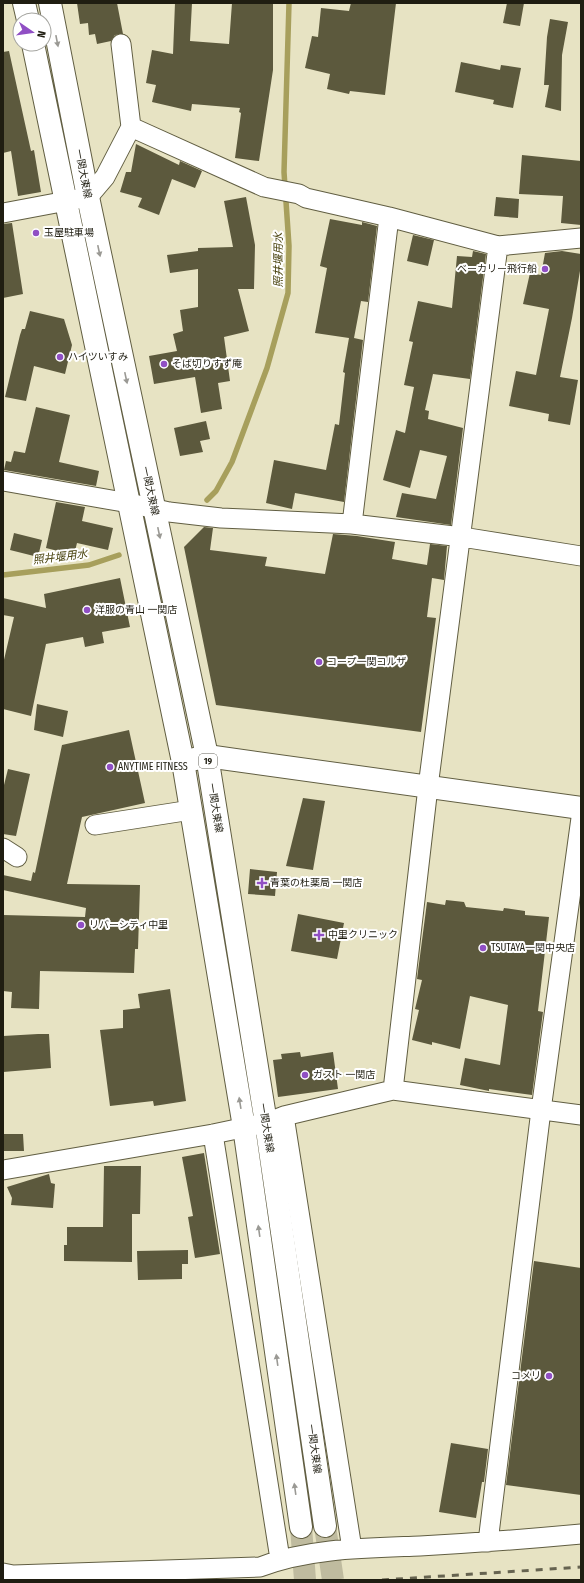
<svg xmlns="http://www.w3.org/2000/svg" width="584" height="1583" viewBox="0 0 584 1583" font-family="'Fira Sans Condensed','Noto Sans JP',sans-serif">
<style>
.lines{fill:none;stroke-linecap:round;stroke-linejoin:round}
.stream{stroke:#a79f5c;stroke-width:5.5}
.building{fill:#5c593d}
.primary-tunnel{stroke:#bfbb9f;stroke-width:22;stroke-dasharray:22 11;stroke-linecap:butt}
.minor-casing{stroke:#615e42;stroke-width:21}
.tertiary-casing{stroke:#615e42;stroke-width:24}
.primary-casing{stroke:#615e42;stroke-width:24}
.minor{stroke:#fff;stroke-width:19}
.tertiary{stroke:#fff;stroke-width:22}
.primary{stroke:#fff;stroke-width:22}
.rail{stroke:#666350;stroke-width:3;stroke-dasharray:7 7;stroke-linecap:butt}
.oneway{fill:#9a9994}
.poi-dot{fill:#904fc4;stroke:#fff;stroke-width:1.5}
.labels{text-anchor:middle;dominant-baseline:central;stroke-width:4;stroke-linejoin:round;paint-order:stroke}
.shield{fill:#fff;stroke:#626158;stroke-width:1}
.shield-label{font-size:9px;font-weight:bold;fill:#1f1d11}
.street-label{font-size:10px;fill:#1f1d11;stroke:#fff}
.poi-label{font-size:10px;fill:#1f1d11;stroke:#fff;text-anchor:start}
.water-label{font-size:11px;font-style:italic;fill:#49430e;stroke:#fff}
</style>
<rect width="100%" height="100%" fill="#e7e3c3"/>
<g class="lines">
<path class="stream" d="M207 500 216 491 232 462 267 368 288 293 289 246 284 172 289 3
M3 575 89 565 119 555"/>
</g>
<path class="building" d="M77 3H117L123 34 115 35 111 41 97 44 95 34 89 35 88 23 80 24Z
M175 3H192L190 41 229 44 232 3H273V70L259 161 235 158 241 113 239 112 240 108 192 104 191 111 152 102 156 85 146 83 152 50 173 54Z
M351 3H396L385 95 350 91 349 94 327 89 330 74 305 68 312 36 318 37 321 8 349 11Z
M507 3H524L520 26 503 23Z
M550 19 568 22 562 55 561 111 545 107 549 85H544L547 37Z
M9 51 31 151 34 150 41 192 18 196 11 151 3 153V52Z
M461 62 500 70 501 65 521 68 513 108 493 104 494 100 455 92Z
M136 144 179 165 180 161 202 171 195 188 172 179 159 215 138 207 142 198 120 192 126 172H131Z
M522 155 581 161V225L561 223 563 196 519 194Z
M246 197 255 245 254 289H238L249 331 224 337 230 381 218 383 222 409 201 413 195 377 154 384 149 356 177 351 173 334 183 331 180 310 198 307V269L170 273 167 255 198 251V248L233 247 224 201Z
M496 197 519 199 518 218 494 216Z
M330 219 362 225V222L377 226 368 302 361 301 354 338 363 340 344 502 295 493 292 509 266 503 274 460 326 470 335 424 339 425 345 373 343 372 349 338 315 333 327 268 320 266Z
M12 223 23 294 3 298V224Z
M413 235 434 240 428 266 407 261Z
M473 251 486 254 470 379 433 374 425 410 429 411 428 419 463 428 451 525 396 517 402 493 436 499 447 456 420 450 410 488 383 480 396 430 405 433 414 387 404 385 413 342 409 341 418 301 452 308 457 256 472 257Z
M562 251 581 254V265L572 318 560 377 578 380 570 425 548 421 549 414 509 406 516 371 536 375 549 309 523 304 530 273 541 275 545 253Z
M30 311 64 319 72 345 65 374 34 366 26 401 5 397 20 335 22 329H25Z
M36 407 70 415 59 462 99 471 96 486 4 470 6 461 11 462 14 451 25 453Z
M206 421 210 439 200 441 203 452 180 456 174 428Z
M56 502 85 507 82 521 113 528 108 550 77 543 74 555 46 548Z
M204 527 213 528 210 550 267 557 265 566 325 574 333 534 357 536 395 542 392 559 427 565 430 544 447 546 444 580 432 578 427 617 436 618 421 732 216 705 184 547Z
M14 533 42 540 38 557 10 550Z
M120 578 130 627 102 632 104 643 85 647 83 637 46 644 31 716 3 709V664L14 617 3 615V598L46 608 44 594Z
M37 704 68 711 63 737 34 730Z
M129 730 145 803 82 817 67 884 140 885 138 949H135L134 973 40 971 39 1009 11 1008 12 992 3 991V915L85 917 86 908 3 890V875L31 881 33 872 35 873 62 745Z
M8 769 30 774 16 836 3 834V789Z
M303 798 325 801 313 870 286 866Z
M250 869 277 872 275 896 248 894Z
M446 900 464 902 466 907 503 911 504 908 525 911V915L549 917 538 1011 543 1012 532 1095 489 1089V1091L460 1085 465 1058 500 1065 508 1005 470 996 460 1049 432 1042V1045L412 1040 419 1010 415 1009 422 980 417 979 427 902 445 905Z
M298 914 344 923 337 959 291 951Z
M170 989 186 1101 154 1106 153 1101 110 1106 100 1030 123 1028V1010L140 1008 138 994Z
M38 1034H49L51 1068 3 1072V1036Z
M300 1052 301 1057 333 1052 338 1089 278 1097 273 1060 282 1059 281 1054Z
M3 1134H23L24 1151H3Z
M204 1153 220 1254 195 1258 188 1217 193 1216 182 1157Z
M104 1166H141L140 1214H132V1262L64 1261V1245H67V1227H103Z
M49 1174 51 1183 55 1184 53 1208 11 1205 12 1198 7 1187Z
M188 1250V1264H182V1279L138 1280 137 1251Z
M534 1261 581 1268V1495L506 1485Z
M451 1443 488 1449 484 1482H482L476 1518 439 1512Z"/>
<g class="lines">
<path class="primary-tunnel" d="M325 1526 333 1580
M301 1527 305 1580"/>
<g class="minor-casing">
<path id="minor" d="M121 44 131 127
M3 213 88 197 105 177 131 127 264 187 299 194 306 198 389 217 498 246 581 238
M3 481 129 503 169 512 221 518 352 524 462 537 581 556
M352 524 389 217
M95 825 191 810
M3 848 17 857
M393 1090 428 787 498 246
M284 1116 352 1549
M213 1134 280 1559
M3 1170 213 1134 266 1123 284 1116 393 1090 581 1115
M488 1542 541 1110 581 818
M3 1573 13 1575 260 1567C309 1548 367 1548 420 1546 473 1543 527 1539 581 1534"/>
</g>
<g class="tertiary-casing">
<path id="tertiary" d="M183 762 207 756 581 808"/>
</g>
<g class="primary-casing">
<path id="primary" d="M24 3 28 20
M50 3 88 197 207 756 266 1123 325 1526
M33 44 183 762 244 1127 301 1527"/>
</g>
<use href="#minor" class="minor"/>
<use href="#tertiary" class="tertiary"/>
<use href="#primary" class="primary"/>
<path class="rail" d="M382 1580 581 1567"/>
</g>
<defs><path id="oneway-solid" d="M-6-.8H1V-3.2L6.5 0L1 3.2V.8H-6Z"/></defs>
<g class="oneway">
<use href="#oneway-solid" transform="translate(57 41) rotate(79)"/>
<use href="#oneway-solid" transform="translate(99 251) rotate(78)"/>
<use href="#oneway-solid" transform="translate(126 378) rotate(78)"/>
<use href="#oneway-solid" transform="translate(159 533) rotate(78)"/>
<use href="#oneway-solid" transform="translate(240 1103) rotate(-99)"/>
<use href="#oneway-solid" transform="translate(259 1231) rotate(-98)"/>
<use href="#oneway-solid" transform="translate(277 1360) rotate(-98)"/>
<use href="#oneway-solid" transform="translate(295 1489) rotate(-98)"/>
</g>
<g class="poi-dot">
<circle cx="36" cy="233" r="4"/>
<circle cx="545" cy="269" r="4"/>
<circle cx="60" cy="357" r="4"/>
<circle cx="164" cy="364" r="4"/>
<circle cx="87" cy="610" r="4"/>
<circle cx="319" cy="662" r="4"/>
<circle cx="110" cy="767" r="4"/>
<path d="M260 877h4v4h4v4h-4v4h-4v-4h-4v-4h4z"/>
<circle cx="81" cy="925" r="4"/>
<path d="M317 929h4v4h4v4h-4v4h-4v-4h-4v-4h4z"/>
<circle cx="483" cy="948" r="4"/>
<circle cx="305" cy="1075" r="4"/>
<circle cx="549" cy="1376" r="4"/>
</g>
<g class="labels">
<rect class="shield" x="199" y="754" width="18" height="14" rx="3"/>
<g class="shield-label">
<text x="208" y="761">19</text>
</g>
<g class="street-label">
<text transform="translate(83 174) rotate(79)">一関大東線</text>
<text transform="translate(150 491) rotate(78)">一関大東線</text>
<text transform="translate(215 808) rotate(81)">一関大東線</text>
<text transform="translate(266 1128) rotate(81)">一関大東線</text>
<text transform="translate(314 1449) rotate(82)">一関大東線</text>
</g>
<g class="poi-label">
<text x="44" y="233">玉屋駐車場</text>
<text x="537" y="269" text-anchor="end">ベーカリー飛行船</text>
<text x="68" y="357">ハイツいすみ</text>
<text x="172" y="364">そば切りすず庵</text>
<text x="95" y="610">洋服の青山 一関店</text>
<text x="327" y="662">コープ一関コルザ</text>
<text x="118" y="767">ANYTIME FITNESS</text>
<text x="270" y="883">青葉の杜薬局 一関店</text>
<text x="89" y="925">リバーシティ中里</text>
<text x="328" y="935">中里クリニック</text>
<text x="491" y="948">TSUTAYA一関中央店</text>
<text x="313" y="1075">ガスト 一関店</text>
<text x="541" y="1376" text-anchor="end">コメリ</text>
</g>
<g class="water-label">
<text transform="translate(278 260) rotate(-90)">照井堰用水</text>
<text transform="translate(60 557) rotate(-7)">照井堰用水</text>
</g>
</g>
<rect width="584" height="1583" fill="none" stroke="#1f1d11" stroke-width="8"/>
<g transform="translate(32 32) rotate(103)"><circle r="19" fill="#ffffff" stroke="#a5a5a0"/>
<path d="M0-3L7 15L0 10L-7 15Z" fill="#904fc4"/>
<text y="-6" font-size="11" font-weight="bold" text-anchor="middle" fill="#1f1d11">N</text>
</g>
</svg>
